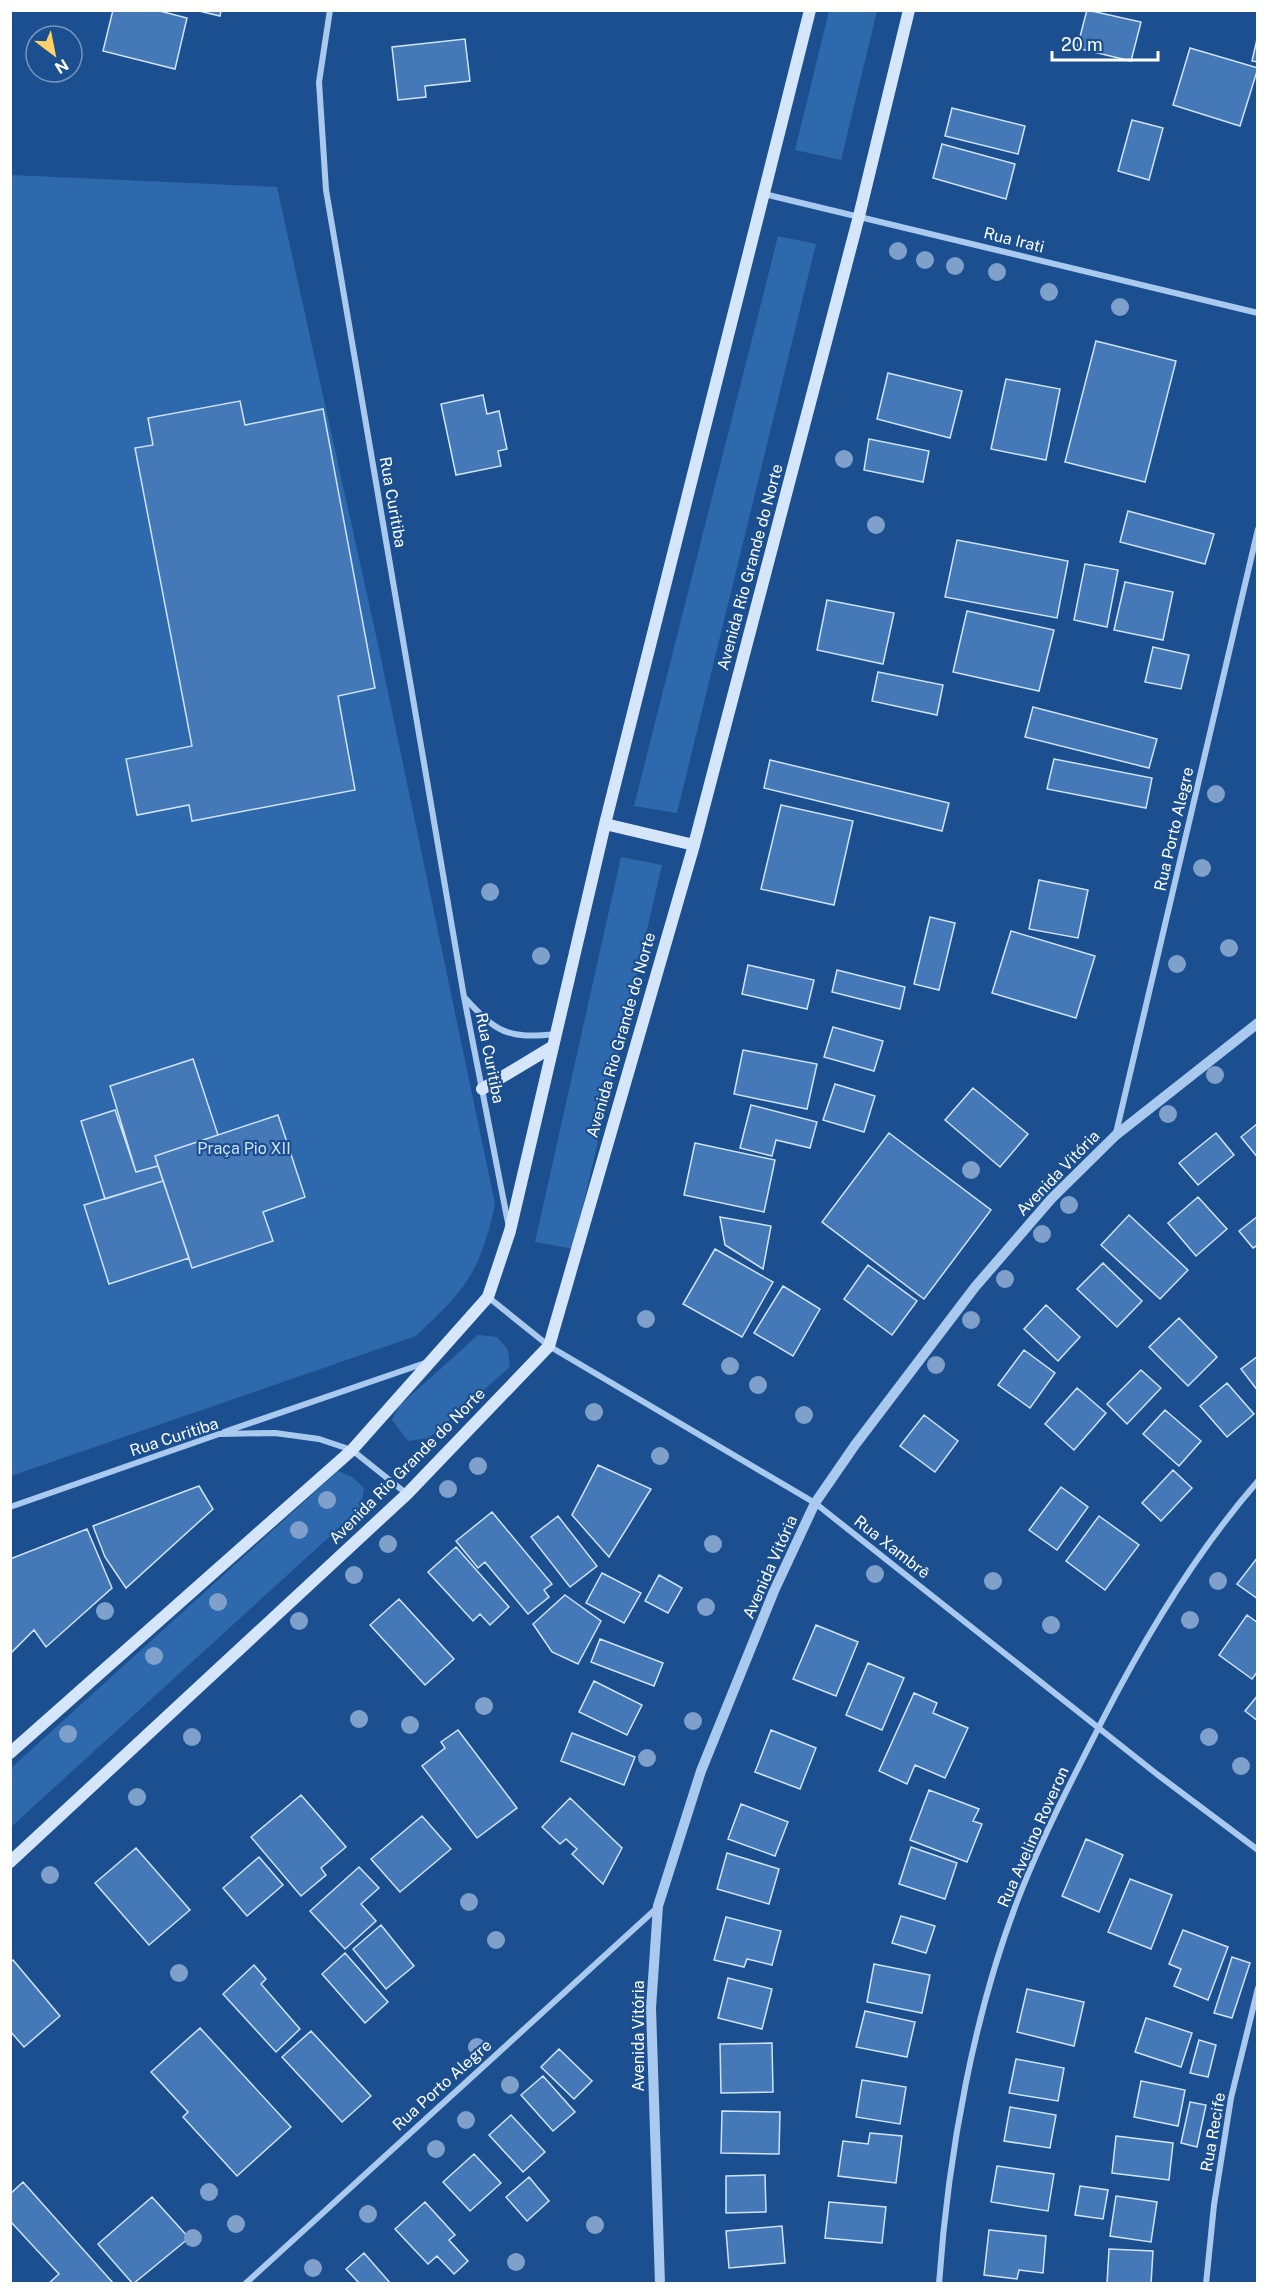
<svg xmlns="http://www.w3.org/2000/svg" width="1268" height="2294" viewBox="0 0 1268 2294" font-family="'Public Sans',sans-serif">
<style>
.green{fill:#2e69ad}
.building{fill:#4478b7;stroke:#cfe3fa;stroke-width:1.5}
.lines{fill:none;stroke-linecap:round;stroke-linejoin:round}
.minor{stroke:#a9c9ee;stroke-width:6}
.tertiary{stroke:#a9c9ee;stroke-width:10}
.secondary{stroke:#d6e6fa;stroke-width:12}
.tree{fill:#7ea0ca}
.labels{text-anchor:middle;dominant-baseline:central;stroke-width:4.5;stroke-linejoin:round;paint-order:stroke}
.street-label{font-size:16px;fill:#fff;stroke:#1b4f8f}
.park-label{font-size:16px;fill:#cfe3fa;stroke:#1b4f8f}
</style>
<rect width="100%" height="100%" fill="#1b4f8f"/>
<path class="green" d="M829 11H877L841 160 795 150Z
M11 175 277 187 379 649 495 1204C480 1273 466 1289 416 1336L11 1476Z
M778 236 816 244 677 813 634 806Z
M621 857 662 865 573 1249 535 1242Z
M478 1335 497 1337 508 1350 510 1367 429 1438 408 1441 392 1420 399 1406Z
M338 1471 352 1477 364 1488 361 1508 11 1827V1768Z"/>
<path class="building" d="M113 10H156L187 18 175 69 103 51Z
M195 10H221L220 16Z
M1087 10 1141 22 1131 61 1077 48Z
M1258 35V62L1252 61Z
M465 39 470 81 425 86 426 97 398 100 392 47Z
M1190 48 1258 68 1240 126 1173 105Z
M952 108 1025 126 1018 154 945 136Z
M1132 120 1163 128 1149 180 1118 171Z
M942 144 1015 164 1006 199 933 178Z
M1096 341 1176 361 1145 482 1065 462Z
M888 373 962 391 950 438 877 419Z
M1006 379 1060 389 1046 460 991 449Z
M483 395 487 414 499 411 507 449 498 451 501 466 456 475 441 404Z
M240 401 245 425 323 409 375 688 338 696 355 790 192 821 189 805 137 815 126 759 192 746 135 448 153 445 148 418Z
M869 439 929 451 923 482 864 470Z
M1128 511 1214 534 1205 564 1120 542Z
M957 540 1068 561 1057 618 945 597Z
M1085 564 1118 570 1107 627 1074 620Z
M1125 582 1173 592 1163 640 1114 630Z
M827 600 894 613 883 664 817 650Z
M967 611 1054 630 1039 691 953 672Z
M1153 647 1189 655 1181 689 1145 682Z
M878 672 943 685 937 715 872 701Z
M1033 707 1157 739 1149 768 1025 737Z
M1054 759 1152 778 1146 808 1047 789Z
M770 760 949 803 942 831 764 788Z
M781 805 853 821 834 905 761 889Z
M1039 880 1088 890 1078 938 1029 929Z
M930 917 955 923 939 990 914 984Z
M1011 931 1095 956 1076 1018 992 993Z
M748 965 814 980 807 1009 742 994Z
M837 970 905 987 900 1009 832 992Z
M833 1027 883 1041 874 1071 824 1057Z
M743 1050 817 1064 807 1109 734 1094Z
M193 1059 218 1135 155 1156 158 1166 136 1172 110 1086Z
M835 1084 875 1096 864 1132 823 1120Z
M973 1088 1028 1134 1000 1167 945 1120Z
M751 1105 817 1122 810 1148 776 1140 772 1156 740 1148Z
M115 1110 136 1172 158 1166 163 1181 105 1199 81 1121Z
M278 1115 305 1197 263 1212 273 1241 192 1268 155 1156Z
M1258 1123V1158L1241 1137Z
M889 1133 991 1210 924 1299 822 1222Z
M1216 1133 1234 1155 1198 1185 1179 1163Z
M695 1143 775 1160 764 1212 684 1195Z
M163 1181 189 1258 109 1284 84 1205Z
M1198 1197 1227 1229 1196 1256 1168 1223Z
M1129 1215 1188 1270 1160 1299 1101 1245Z
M1258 1216V1245L1253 1248 1239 1231Z
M720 1217 771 1226 763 1269 725 1245Z
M715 1249 773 1282 742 1337 683 1304Z
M1103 1263 1142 1301 1117 1327 1077 1289Z
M868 1265 917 1301 892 1335 844 1299Z
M783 1286 820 1309 793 1356 754 1333Z
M1046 1305 1080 1337 1058 1361 1024 1329Z
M1179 1318 1217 1357 1188 1386 1149 1347Z
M1024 1350 1055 1373 1030 1408 998 1385Z
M1258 1356V1391L1241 1369Z
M1141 1370 1161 1388 1127 1424 1107 1404Z
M1227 1383 1254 1414 1227 1437 1200 1406Z
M1077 1388 1106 1413 1074 1450 1045 1424Z
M1165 1410 1201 1441 1179 1466 1143 1434Z
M924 1415 958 1441 935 1472 900 1446Z
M598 1465 651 1489 609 1557 572 1515Z
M1173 1470 1192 1488 1161 1521 1142 1503Z
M199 1486 213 1509 126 1588 105 1557 93 1526Z
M1061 1487 1088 1507 1057 1550 1029 1530Z
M492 1512 552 1584 544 1590 549 1597 528 1614 485 1562 478 1568 456 1541Z
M558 1516 597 1566 570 1587 531 1537Z
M1099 1516 1139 1545 1105 1590 1066 1561Z
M87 1529 112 1588 46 1647 34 1630 10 1654V1559Z
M456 1547 509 1607 490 1625 480 1614 473 1621 428 1572Z
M1258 1557V1599L1237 1584Z
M602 1573 641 1593 624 1623 586 1603Z
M659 1575 682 1588 668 1613 645 1601Z
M565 1595 601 1621 578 1664 552 1652 533 1624Z
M399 1599 454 1659 425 1685 370 1625Z
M1247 1615 1258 1623V1671L1252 1679 1219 1655Z
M816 1625 858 1642 836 1696 793 1679Z
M600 1639 663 1663 654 1686 591 1662Z
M868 1663 904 1678 882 1730 846 1715Z
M594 1681 642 1705 627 1735 579 1712Z
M914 1693 937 1703 933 1713 968 1728 945 1778 915 1765 907 1784 879 1771Z
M1258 1695V1721L1245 1711Z
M458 1730 517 1808 477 1838 422 1766 445 1748 441 1742Z
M771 1730 816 1748 800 1789 755 1772Z
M572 1733 635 1757 624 1785 561 1761Z
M929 1790 979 1809 973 1821 982 1824 967 1862 910 1840Z
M301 1795 346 1847 321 1868 326 1875 301 1896 251 1837Z
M570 1798 622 1848 603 1884 572 1854 577 1849 566 1839 560 1844 542 1827Z
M741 1804 788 1822 775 1856 728 1839Z
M422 1816 451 1849 400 1892 371 1859Z
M1086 1839 1123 1855 1099 1912 1062 1896Z
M911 1847 957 1863 945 1899 899 1884Z
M136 1848 190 1910 149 1945 95 1883Z
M727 1853 779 1869 769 1904 717 1889Z
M259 1857 283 1885 247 1916 223 1888Z
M359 1867 379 1888 361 1904 376 1921 345 1949 310 1911Z
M1130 1879 1172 1895 1151 1949 1108 1932Z
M901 1916 935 1926 926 1953 892 1943Z
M726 1917 781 1931 772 1965 747 1959 744 1967 714 1960Z
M381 1925 414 1966 386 1989 353 1949Z
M1183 1930 1228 1947 1208 2000 1174 1986 1181 1969 1169 1964Z
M345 1953 388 2002 365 2023 322 1974Z
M1232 1957 1250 1963 1232 2018 1214 2013Z
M13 1960 60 2016 24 2047 10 2031V1962Z
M874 1964 930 1975 922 2013 867 2002Z
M254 1965 266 1979 261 1984 300 2029 276 2052 223 1994Z
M728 1978 772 1989 762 2029 718 2018Z
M1027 1989 1084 2002 1074 2046 1017 2032Z
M865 2011 915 2022 907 2057 856 2047Z
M1146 2018 1192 2033 1181 2067 1135 2052Z
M200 2028 291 2127 237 2176 183 2117 188 2112 151 2072Z
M311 2031 371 2096 342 2122 282 2057Z
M1199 2040 1216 2045 1208 2077 1190 2073Z
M772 2043 773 2092 721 2093 720 2044Z
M559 2049 592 2081 574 2099 541 2067Z
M1016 2059 1064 2068 1058 2101 1009 2093Z
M543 2076 575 2112 553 2131 521 2095Z
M862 2080 906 2087 900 2124 856 2117Z
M1141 2081 1185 2090 1178 2126 1134 2117Z
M1190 2102 1206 2105 1197 2147 1181 2143Z
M1010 2107 1056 2115 1050 2148 1004 2141Z
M722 2111 780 2112 779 2154 721 2153Z
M511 2115 545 2152 523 2172 489 2135Z
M870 2133 902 2136 896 2183 838 2176 843 2141 868 2144Z
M1116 2136 1173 2143 1169 2180 1112 2173Z
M474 2154 501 2183 470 2211 443 2182Z
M997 2166 1054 2174 1048 2211 991 2202Z
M765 2175 766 2212 726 2213V2176Z
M529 2177 549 2201 527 2221 506 2197Z
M23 2182 114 2284H48L59 2274 10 2221V2194Z
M1080 2186 1108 2190 1103 2219 1075 2215Z
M1116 2196 1157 2202 1151 2242 1110 2236Z
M152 2197 189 2238 133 2284 98 2244Z
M425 2202 455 2235 449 2240 468 2261 454 2274 437 2256 428 2264 395 2229Z
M829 2202 886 2207 882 2243 825 2238Z
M782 2226 785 2263 729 2268 726 2231Z
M989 2230 1046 2236 1043 2273 1019 2270 1017 2279 984 2275Z
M1109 2249 1153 2251 1151 2284H1107Z
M364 2253 391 2284H360L346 2269Z"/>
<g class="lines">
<path class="minor" d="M330 10 319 82 326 190 464 997 508 1223
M764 194 1258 313
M464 997C497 1033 507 1039 556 1034
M1116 1133 1258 529
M488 1297 549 1346 815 1503 1158 1775 1258 1850
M224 1432 428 1362
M10 1507 219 1434 275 1433 319 1439 352 1450 407 1494
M245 2284 658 1907
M939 2284C948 2155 974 2009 1022 1889 1045 1831 1074 1776 1102 1721 1145 1637 1196 1552 1258 1481
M1206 2284 1214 2205 1231 2098 1258 1988"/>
<path class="tertiary" d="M660 2284 651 2008 658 1906 701 1771 774 1591 815 1503 855 1445 975 1287 1052 1198 1116 1135 1258 1023"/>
<path class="secondary" d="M605 824 694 845
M482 1089 552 1047
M10 1753 352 1450 488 1297 510 1231 605 824 810 10
M10 1862 407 1494 549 1346 694 845 859 216 909 10"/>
</g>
<g class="tree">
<circle cx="898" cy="251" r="9"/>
<circle cx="925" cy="260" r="9"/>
<circle cx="955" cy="266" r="9"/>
<circle cx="997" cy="272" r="9"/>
<circle cx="1049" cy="292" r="9"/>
<circle cx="1120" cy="307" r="9"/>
<circle cx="844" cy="459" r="9"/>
<circle cx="876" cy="525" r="9"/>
<circle cx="1216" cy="794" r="9"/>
<circle cx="1202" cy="868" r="9"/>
<circle cx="490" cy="892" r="9"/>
<circle cx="1229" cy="948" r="9"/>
<circle cx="541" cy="956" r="9"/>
<circle cx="1177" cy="964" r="9"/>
<circle cx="1215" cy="1075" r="9"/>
<circle cx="1168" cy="1114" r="9"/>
<circle cx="971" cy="1170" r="9"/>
<circle cx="1069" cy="1205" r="9"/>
<circle cx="1042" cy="1234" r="9"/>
<circle cx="1005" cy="1279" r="9"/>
<circle cx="646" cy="1319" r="9"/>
<circle cx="971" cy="1320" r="9"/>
<circle cx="936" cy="1365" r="9"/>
<circle cx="730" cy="1366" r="9"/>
<circle cx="758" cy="1385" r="9"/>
<circle cx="594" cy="1412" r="9"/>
<circle cx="804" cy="1415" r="9"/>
<circle cx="660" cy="1456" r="9"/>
<circle cx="478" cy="1466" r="9"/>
<circle cx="448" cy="1489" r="9"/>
<circle cx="327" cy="1500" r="9"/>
<circle cx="299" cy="1530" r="9"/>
<circle cx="388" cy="1544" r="9"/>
<circle cx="713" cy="1544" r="9"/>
<circle cx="875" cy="1574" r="9"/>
<circle cx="354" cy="1575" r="9"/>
<circle cx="993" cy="1581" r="9"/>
<circle cx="1218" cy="1581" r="9"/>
<circle cx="218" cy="1602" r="9"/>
<circle cx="706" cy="1607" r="9"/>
<circle cx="105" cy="1611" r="9"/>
<circle cx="1190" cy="1620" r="9"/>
<circle cx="299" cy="1621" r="9"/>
<circle cx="1051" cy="1625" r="9"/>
<circle cx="154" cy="1656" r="9"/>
<circle cx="484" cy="1706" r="9"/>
<circle cx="359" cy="1719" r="9"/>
<circle cx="693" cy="1721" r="9"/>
<circle cx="410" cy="1725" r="9"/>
<circle cx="68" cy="1734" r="9"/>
<circle cx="192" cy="1737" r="9"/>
<circle cx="1209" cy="1737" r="9"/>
<circle cx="647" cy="1758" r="9"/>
<circle cx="1241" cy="1766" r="9"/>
<circle cx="137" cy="1797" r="9"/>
<circle cx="50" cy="1875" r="9"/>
<circle cx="469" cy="1902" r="9"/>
<circle cx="496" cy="1940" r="9"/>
<circle cx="179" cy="1973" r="9"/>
<circle cx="477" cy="2047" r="9"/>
<circle cx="510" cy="2085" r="9"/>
<circle cx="466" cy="2120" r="9"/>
<circle cx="436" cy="2149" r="9"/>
<circle cx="209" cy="2192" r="9"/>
<circle cx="368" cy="2214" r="9"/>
<circle cx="236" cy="2224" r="9"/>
<circle cx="595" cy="2225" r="9"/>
<circle cx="193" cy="2238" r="9"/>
<circle cx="516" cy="2262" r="9"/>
<circle cx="313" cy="2268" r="9"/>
</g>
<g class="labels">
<g class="street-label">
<text transform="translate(1014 240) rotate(14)">Rua Irati</text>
<text transform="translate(393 502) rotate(80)">Rua Curitiba</text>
<text transform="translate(750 567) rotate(-75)">Avenida Rio Grande do Norte</text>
<text transform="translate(1174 829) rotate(-77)">Rua Porto Alegre</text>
<text transform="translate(621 1035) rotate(-74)">Avenida Rio Grande do Norte</text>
<text transform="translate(490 1058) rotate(79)">Rua Curitiba</text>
<text transform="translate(1058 1173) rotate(-46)">Avenida Vitória</text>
<text transform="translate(174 1437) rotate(-18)">Rua Curitiba</text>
<text transform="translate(407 1466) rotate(-45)">Avenida Rio Grande do Norte</text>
<text transform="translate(892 1547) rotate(38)">Rua Xambrê</text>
<text transform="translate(770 1567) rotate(-66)">Avenida Vitória</text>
<text transform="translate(1033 1837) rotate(-66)">Rua Avelino Roveron</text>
<text transform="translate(638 2036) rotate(-90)">Avenida Vitória</text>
<text transform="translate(442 2085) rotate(-42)">Rua Porto Alegre</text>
<text transform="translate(1213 2132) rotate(-80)">Rua Recife</text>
</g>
<g class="park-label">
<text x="244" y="1148">Praça Pio XII</text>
</g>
</g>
<rect width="1268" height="2294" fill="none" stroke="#ffffff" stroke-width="24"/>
<g transform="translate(54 54) rotate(148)"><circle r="28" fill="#1b4f8f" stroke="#7695bc" stroke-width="1.5"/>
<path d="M0-4.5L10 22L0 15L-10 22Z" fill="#ffd166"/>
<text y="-9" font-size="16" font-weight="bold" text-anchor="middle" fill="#ffffff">N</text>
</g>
<path d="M1052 51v9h106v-9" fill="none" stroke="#ffffff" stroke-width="3"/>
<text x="1061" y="51" font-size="18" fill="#ffffff" stroke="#1b4f8f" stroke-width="4.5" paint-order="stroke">20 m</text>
</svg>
